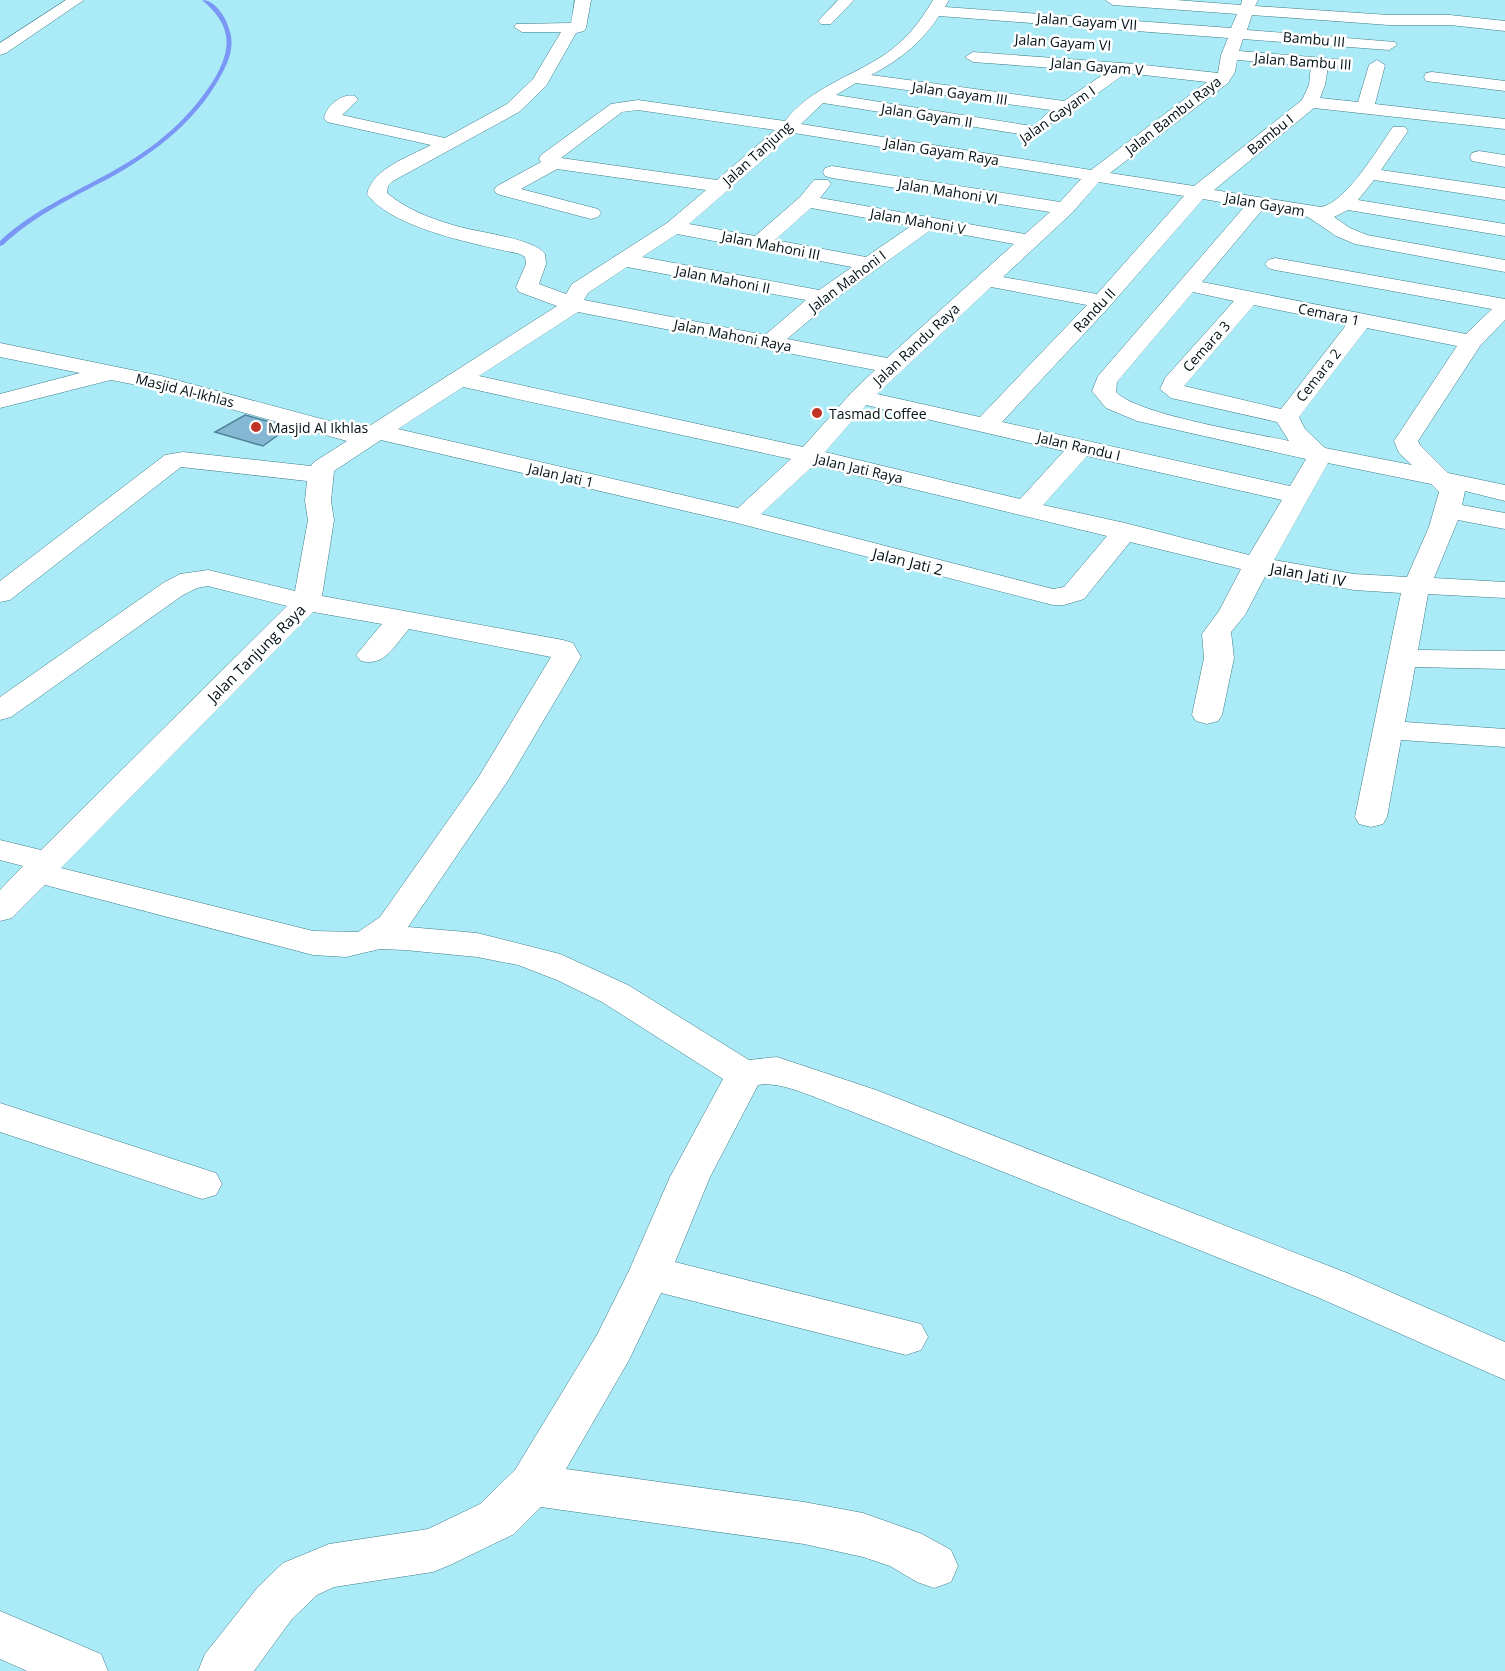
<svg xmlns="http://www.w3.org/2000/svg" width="1505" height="1671" viewBox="0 0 1505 1671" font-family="'Open Sans',sans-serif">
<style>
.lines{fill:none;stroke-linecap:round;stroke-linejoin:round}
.stream{fill:#7b97f6;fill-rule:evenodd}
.building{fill:#84b8d2;stroke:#50839b;stroke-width:1.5}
.minor-casing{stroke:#3f7d88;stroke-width:1}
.minor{fill:#fff;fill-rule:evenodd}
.poi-dot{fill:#c13425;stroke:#fff;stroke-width:2}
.labels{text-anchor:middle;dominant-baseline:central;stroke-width:5;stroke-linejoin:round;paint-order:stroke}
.far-street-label{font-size:14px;fill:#001014;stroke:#fff}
.far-poi-label{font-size:14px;fill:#001014;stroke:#fff;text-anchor:start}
.street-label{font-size:15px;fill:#001014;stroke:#fff}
</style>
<rect width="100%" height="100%" fill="#abebf7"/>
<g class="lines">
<path class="stream" d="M202 0C216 0 227 19 230 32 235 49 227 65 219 79 195 121 157 151 115 175 76 196 36 214 3 245L0 246V241C33 210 74 193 113 171 155 148 191 118 216 76 234 44 229 23 202 0Z"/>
</g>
<path class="building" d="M245 415 289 427 263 446 215 432Z"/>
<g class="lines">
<g class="minor-casing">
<path id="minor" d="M66 0H84L6 53 0 55V43Z
M575 0H591L586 28 584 31 576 33 546 86 519 112 393 181 388 186 387 193C406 209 429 218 453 225 474 232 534 238 545 254L546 264 539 284 566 294 572 284 667 223 706 190 557 169 521 189 598 209 601 213 598 217 591 219 497 194 494 190 497 186 541 162 539 159 541 155 611 104 638 100 785 121C810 88 851 77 884 55 905 41 921 21 933 0H949L945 7 1231 28 1237 14 1113 5 1105 0H1176L1241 5 1242 0H1258L1255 6 1389 15H1450L1505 21V31L1450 25H1389L1252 15 1247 30 1395 42 1397 45 1389 50 1243 39 1239 51 1347 60 1349 63 1347 66 1328 67 1325 85 1320 98 1358 102 1369 65 1377 60 1385 65 1375 104 1505 119V129L1314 108 1214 190 1321 207C1346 203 1378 148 1393 127H1405L1408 131 1381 170 1505 188V200L1374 180 1358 200 1505 224V236L1348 210 1334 217 1350 228 1367 235 1505 260V272L1355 244 1336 236 1308 217 1263 209 1202 282 1466 334 1492 309 1275 270 1268 268 1265 264 1268 260 1275 258 1505 299V320L1480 346 1418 441 1420 445 1448 473 1505 485V501L1465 491 1462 505 1505 513V529L1458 520 1434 578 1505 582V598L1428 594 1418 650 1505 651V669L1415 667 1405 722 1505 729V747L1401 740 1387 817 1383 824 1371 827 1359 824 1355 817 1401 593 1354 590 1266 575 1245 615 1231 632 1234 658 1222 715 1218 721 1207 724 1196 721 1192 715 1204 658 1202 634 1219 611 1241 569 1130 542 1084 599 1064 605H1053L737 523 381 440 334 471 331 501 334 520 322 596 563 640 573 643 581 657 509 779 408 927 477 933 560 954 628 985 749 1060 777 1057 876 1090 1347 1273 1505 1342V1380L1317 1297 848 1110C824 1102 782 1080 758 1085L710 1177 675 1262 921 1324 928 1337 921 1350 906 1355 661 1293 629 1360 566 1469 804 1502 863 1513 922 1534 951 1550 958 1566 951 1582 934 1588 917 1582 890 1566 863 1557 804 1544 541 1507 514 1534 450 1565 433 1572 334 1587 317 1595 292 1619 254 1671H198L205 1654 258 1587 283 1563 329 1544 428 1529 480 1504 515 1470 597 1335 628 1273 670 1177 723 1079 602 1002 557 980 518 965 477 957 405 950 380 949 346 957 313 955 45 885 12 918 0 921V890L23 866 0 860V840L41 850 287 606 208 586 197 588 183 595 11 717 0 720V697L163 583 180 574 208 570 295 591 308 520 305 501 307 481 181 467 10 600 0 602V581L165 455 183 452 311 466 314 462 347 441 158 389 111 380 0 408V394L80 373 0 357V343L161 376 363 430 557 306 519 292 516 287 526 264 525 257 520 254C480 245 392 229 367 194 373 168 409 157 431 145L327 122 324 118C327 105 342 93 355 96L358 100 342 115 445 138 507 104 533 79 561 32H522L514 27 516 24 571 23ZM939 16 1228 38 1221 55 1218 73 1135 64 973 52 965 57 973 62 1107 72 1064 101 871 75C900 60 921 43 939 16ZM1237 60 1311 66 1309 85 1302 100 1194 186 1110 173 1228 83 1235 72ZM1126 73 1207 82 1091 170 801 124 823 103 1032 136 1038 135 1041 131 1038 127 836 95 856 83 1051 110 1041 119 1044 123H1056ZM638 110 775 130 717 180 561 158 622 112ZM794 133 1081 179 1060 202 832 166 825 168 823 172 825 176 832 178 1050 212 1025 234 820 198 831 184 828 180H814L800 197 755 236 689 224ZM1099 182 1184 196 1097 294 1003 277 1072 213ZM1203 199 1245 206 1098 376 1092 391 1106 408 1137 421 1306 459 1290 486 1002 422 1110 306ZM811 208 911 226 866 257 775 240ZM932 229 1014 244 887 358 787 339 831 302ZM677 234 852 267 819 290 642 257ZM627 267 806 300 765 335 584 300 588 293ZM991 287 1087 305 980 417 877 394ZM1193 292 1234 301 1165 378 1160 389 1171 398 1277 422 1289 441C1253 433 1138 415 1116 392L1117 382ZM1254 305 1347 324 1281 409 1184 386ZM578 312 875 370 852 392 803 447 479 376ZM1367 328 1457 346 1394 441 1399 453 1412 465 1325 448 1305 429 1299 417ZM463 387 791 459 738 508 398 429ZM866 405 1064 451 1020 499 825 452ZM1087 456 1282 500 1249 555 1125 523 1043 505ZM1328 463 1431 484 1439 492 1429 527 1407 577 1354 574 1274 560ZM814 465 1107 536 1064 587 1053 589 761 514ZM313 612 382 624 356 655 361 661C385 667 394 646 409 629L551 657 478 778 380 917 358 932 313 931 61 868Z
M838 0H854L831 24H821L818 21 821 18Z
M1432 72 1505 81V91L1426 81 1424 77 1426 73Z
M1479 151 1505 155V167L1472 161 1470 157 1472 153Z
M0 1103 216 1173 222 1184 216 1195 202 1199 0 1132Z
M0 1611 101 1654 108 1671H27L0 1659Z"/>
</g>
<use href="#minor" class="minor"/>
</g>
<g class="poi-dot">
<circle cx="817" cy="413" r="6"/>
<circle cx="256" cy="427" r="6"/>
</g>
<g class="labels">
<g class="far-street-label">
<text transform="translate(1087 21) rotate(4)">Jalan Gayam VII</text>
<text transform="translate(1314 39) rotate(5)">Bambu III</text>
<text transform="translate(1063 42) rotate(4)">Jalan Gayam VI</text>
<text transform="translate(1303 61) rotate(4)">Jalan Bambu III</text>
<text transform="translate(1097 66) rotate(5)">Jalan Gayam V</text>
<text transform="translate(960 93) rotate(8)">Jalan Gayam III</text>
<text transform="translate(1057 114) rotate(-35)">Jalan Gayam I</text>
<text transform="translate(927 115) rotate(9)">Jalan Gayam II</text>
<text transform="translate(1173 115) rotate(-38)">Jalan Bambu Raya</text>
<text transform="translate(1270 134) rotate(-39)">Bambu I</text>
<text transform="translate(942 151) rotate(9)">Jalan Gayam Raya</text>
<text transform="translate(757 153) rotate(-42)">Jalan Tanjung</text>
<text transform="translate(948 191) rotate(9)">Jalan Mahoni VI</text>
<text transform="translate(1265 204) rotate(10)">Jalan Gayam</text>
<text transform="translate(918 221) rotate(10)">Jalan Mahoni V</text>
<text transform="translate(771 245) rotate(11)">Jalan Mahoni III</text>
<text transform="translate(723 279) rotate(11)">Jalan Mahoni II</text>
<text transform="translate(847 281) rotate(-37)">Jalan Mahoni I</text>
<text transform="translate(1094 310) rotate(-47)">Randu II</text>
<text transform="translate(1329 314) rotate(12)">Cemara 1</text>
<text transform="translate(733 335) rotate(11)">Jalan Mahoni Raya</text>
<text transform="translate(916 344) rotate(-43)">Jalan Randu Raya</text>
<text transform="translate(1206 346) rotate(-48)">Cemara 3</text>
<text transform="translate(1318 375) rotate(-52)">Cemara 2</text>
<text transform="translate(185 390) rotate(14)">Masjid Al-Ikhlas</text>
<text transform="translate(1079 446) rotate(13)">Jalan Randu I</text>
<text transform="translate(859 468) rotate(13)">Jalan Jati Raya</text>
<text transform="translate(561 475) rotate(13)">Jalan Jati 1</text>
</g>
<g class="far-poi-label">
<text x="829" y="413">Tasmad Coffee</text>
<text x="268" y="427">Masjid Al Ikhlas</text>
</g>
<g class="street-label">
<text transform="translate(908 561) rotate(14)">Jalan Jati 2</text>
<text transform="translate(1308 574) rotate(10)">Jalan Jati IV</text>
<text transform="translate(256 653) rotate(-45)">Jalan Tanjung Raya</text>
</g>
</g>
</svg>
